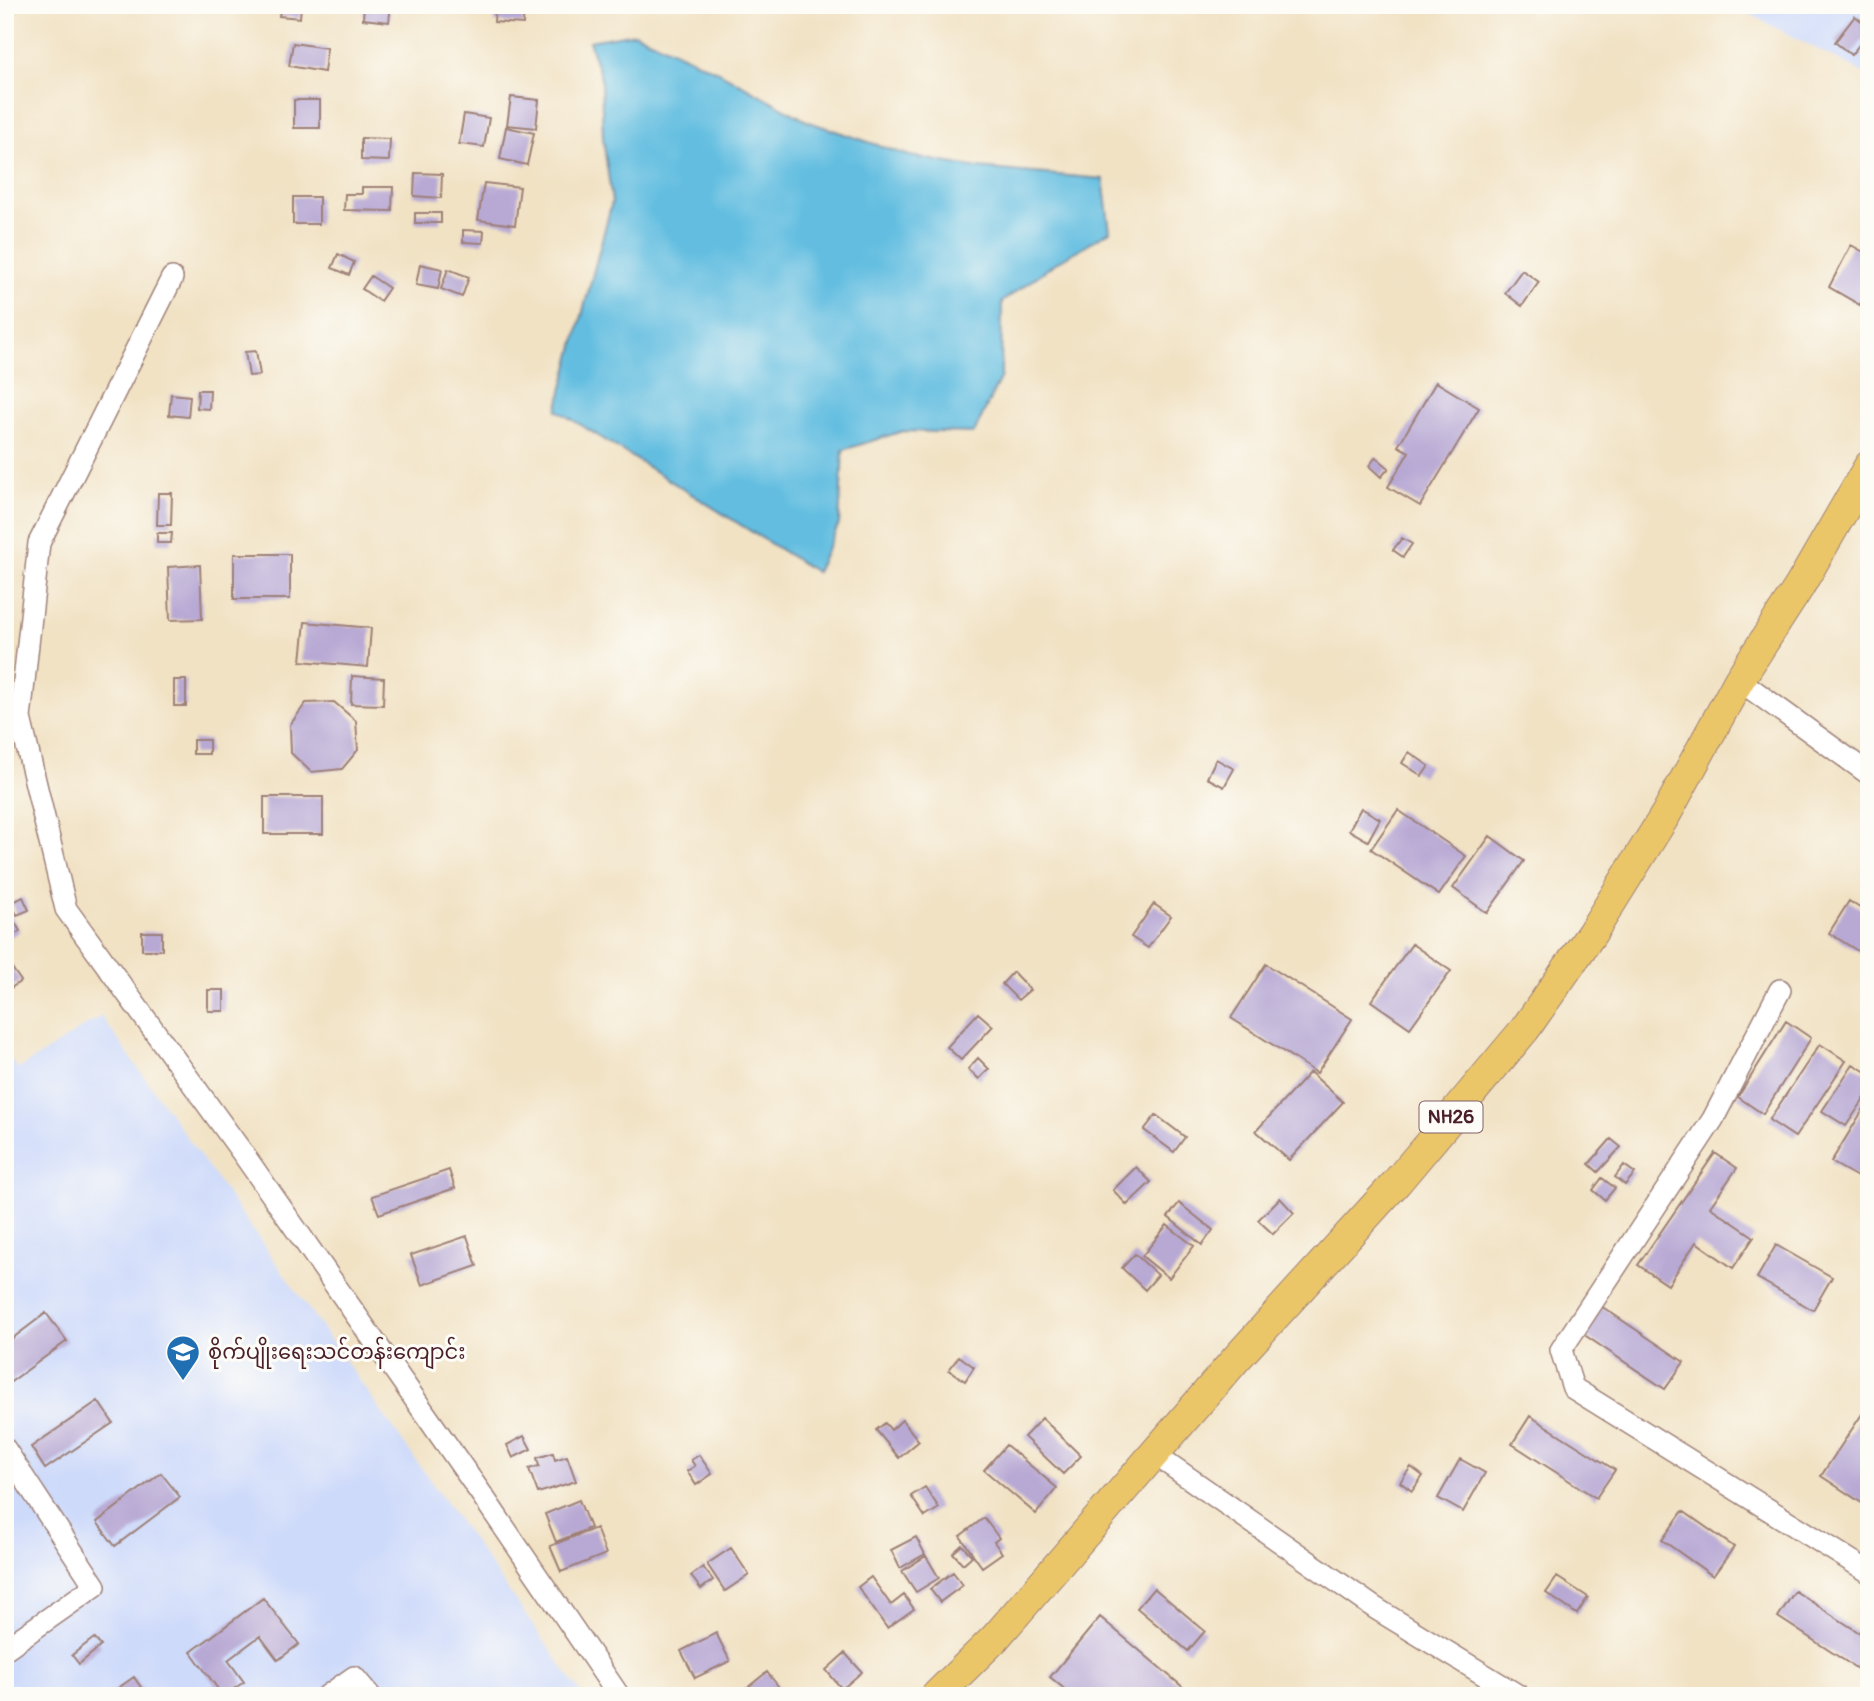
<svg xmlns="http://www.w3.org/2000/svg" width="1874" height="1701" viewBox="0 0 1874 1701" font-family="Pangolin,'Noto Sans Myanmar',sans-serif">
<style>
.built{fill:#cedafa}
.water{fill:#62bde0;stroke:#566e86;stroke-width:2}
.building{fill:#b8a9d4}
.lines{fill:none;stroke-linecap:round;stroke-linejoin:round}
.minor-casing{stroke:#9e8078;stroke-width:24}
.highway-casing{stroke:#9e8078;stroke-width:32}
.minor{stroke:#fff;stroke-width:21}
.highway{stroke:#ebc669;stroke-width:30}
.labels{text-anchor:middle;dominant-baseline:central;stroke-width:6;stroke-linejoin:round;paint-order:stroke}
.shield{fill:#fdfcf7;stroke:#806168;stroke-width:2}
.shield-label{font-size:19px;font-weight:bold;fill:#4a1f2b}
.poi-label{font-size:21px;fill:#4a1f2b;stroke:#fdfcf7;text-anchor:start}
</style>
<rect width="100%" height="100%" fill="#fdfcf7"/>
<filter id="ink" filterUnits="userSpaceOnUse"><feTurbulence type="fractalNoise" baseFrequency=".0143" numOctaves="2"/><feDisplacementMap in="SourceGraphic" scale="14" xChannelSelector="R" yChannelSelector="G"/><feConvolveMatrix kernelMatrix="1 2 1 2 8 2 1 2 1" color-interpolation-filters="sRGB"/></filter>
<filter id="wash" filterUnits="userSpaceOnUse"><feTurbulence type="fractalNoise" baseFrequency=".00686" numOctaves="4" result="noise"/><feDisplacementMap in="SourceGraphic" scale="28" xChannelSelector="R" yChannelSelector="G"/><feGaussianBlur stdDeviation="1.57" result="paint"/><feColorMatrix in="noise" values="0 0 0 0 0 0 0 0 0 0 0 0 0 0 0 0 0 1.4 0 .05"/><feComposite in="paint" operator="in"/></filter>
<g filter="url(#wash)">
<rect width="100%" height="100%" fill="#f1e2c4"/>
<path class="built" d="M1732 5H1869V76Z
M101 1016 583 1696H5V1053L19 1069Z"/>
<path class="water" d="M635 33 717 71 809 122 910 156 978 168 1103 179 1110 231 1054 264 1002 302 1001 376 974 433 903 431 843 450 839 524 816 572 557 410 612 202 603 138 601 78 589 41Z"/>
<g id="blocks">
<path class="building" d="M281 5H301L300 18 279 16Z
M364 5H391L389 22 363 19Z
M495 5H524L523 24 494 22Z
M1855 16 1869 27V32L1851 55 1835 42Z
M293 43 327 48 324 72 289 66Z
M511 97 539 100 536 128 507 125Z
M294 100H320V128H294Z
M464 114 489 118 484 147 459 144Z
M506 127 534 133 527 165 500 159Z
M361 138 390 139 389 161 361 160Z
M415 173 442 174 441 198 414 196Z
M484 183 520 187 515 225 478 220Z
M362 187H393L392 211 344 210 345 194H362Z
M293 197H319V224H293Z
M415 213H441V223H415Z
M463 230 484 231 483 243 463 242Z
M1851 245 1869 255V292H1867L1860 305 1829 287Z
M338 254 354 262 349 275 332 268Z
M420 264 442 269 438 289 416 285Z
M448 269 469 277 462 297 441 289Z
M1522 270 1539 282 1522 306 1505 293Z
M371 276 389 288 380 301 362 289Z
M256 351 260 375 249 376 245 352Z
M1436 382 1479 408 1420 506 1388 487 1409 452 1398 446Z
M198 390H210L209 409 197 408Z
M171 394 190 396 188 417 169 415Z
M1376 457 1389 468 1381 477 1369 466Z
M158 493H172L171 525H157Z
M157 533H172L171 543H157Z
M1402 538 1412 544 1403 557 1393 550Z
M234 554H290V599H234Z
M200 565 202 619 170 620 168 567Z
M305 622 371 628 368 667 301 661Z
M352 676 384 678 383 705 351 704Z
M174 680H186V706H174Z
M334 702 356 721 358 750 342 769 311 772 291 753 290 725 306 703Z
M193 740H209V754H193Z
M1409 752 1429 766 1422 776 1402 763Z
M1216 759 1234 769 1224 787 1207 778Z
M264 797H323V834H264Z
M1361 808 1380 819 1368 841 1349 830Z
M1398 810 1466 856 1439 895 1371 849Z
M1490 836 1524 861 1487 913 1453 888Z
M23 897 29 910 17 915 11 903Z
M1849 901 1869 914V958L1829 933Z
M1154 904 1171 916 1148 948 1131 937Z
M10 914 20 931 5 940V917Z
M142 932H162V950H142Z
M1412 944 1451 971 1410 1028 1371 1001Z
M7 961 21 981 5 992V963Z
M1266 964 1352 1019 1317 1073 1231 1018Z
M1013 972 1030 990 1018 1000 1002 984Z
M208 990H224V1011H208Z
M978 1013 993 1026 961 1060 947 1047Z
M1786 1021 1811 1038 1763 1114 1738 1097Z
M1820 1044 1846 1061 1795 1137 1769 1120Z
M978 1058 989 1069 979 1079 968 1069Z
M1853 1064 1869 1074V1092L1846 1126 1822 1111Z
M1310 1072 1343 1102 1289 1160 1256 1131Z
M1869 1100V1166L1861 1179 1831 1162Z
M1156 1115 1185 1137 1174 1152 1144 1130Z
M1611 1139 1621 1147 1598 1172 1589 1164Z
M1715 1153 1737 1168 1710 1207 1754 1237 1733 1268 1696 1242 1668 1285 1638 1265Z
M1624 1165 1635 1173 1625 1185 1615 1177Z
M1136 1167 1151 1182 1127 1205 1113 1190Z
M449 1170 455 1188 379 1214 372 1196Z
M1602 1178 1615 1188 1605 1200 1593 1190Z
M1280 1198 1294 1213 1273 1234 1258 1220Z
M1179 1203 1213 1230 1202 1245 1168 1217Z
M1167 1225 1194 1246 1169 1278 1142 1256Z
M467 1236 477 1266 422 1285 411 1255Z
M1776 1245 1832 1277 1813 1310 1757 1278Z
M1135 1254 1158 1275 1145 1290 1122 1268Z
M1598 1304 1684 1362 1665 1389 1580 1332Z
M46 1313 67 1341 5 1386V1344Z
M959 1356 974 1367 965 1381 949 1370Z
M98 1401 113 1423 45 1469 31 1447Z
M1864 1411 1869 1414V1492L1862 1503 1821 1476Z
M1530 1416 1615 1470 1596 1498 1512 1444Z
M1042 1418 1081 1456 1063 1474 1024 1437Z
M902 1420 919 1441 899 1458 876 1430 885 1423 891 1430Z
M524 1436 531 1449 513 1458 507 1445Z
M1006 1445 1057 1488 1036 1514 984 1470Z
M553 1453 555 1460 567 1456 576 1481 538 1493 529 1469 539 1466 537 1458Z
M699 1455 712 1474 696 1485 687 1471 695 1466 691 1460Z
M1460 1459 1485 1473 1463 1512 1438 1498Z
M1411 1467 1423 1476 1412 1491 1400 1482Z
M161 1473 180 1497 115 1546 97 1522Z
M925 1487 939 1508 925 1517 911 1496Z
M579 1500 590 1528 556 1542 545 1514Z
M1683 1511 1734 1547 1713 1576 1662 1540Z
M984 1518 999 1538 994 1542 1002 1553 982 1567 960 1536Z
M596 1528 606 1554 561 1572 550 1546Z
M916 1537 925 1554 900 1568 891 1550Z
M962 1545 972 1556 963 1564 953 1553Z
M731 1548 749 1575 725 1591 707 1564Z
M926 1556 939 1578 916 1592 902 1571Z
M703 1567 713 1580 701 1589 691 1576Z
M953 1572 963 1585 940 1602 930 1589Z
M871 1577 891 1605 904 1595 914 1609 887 1628 858 1587Z
M1557 1577 1588 1597 1577 1614 1546 1593Z
M1154 1588 1205 1631 1188 1651 1137 1608Z
M1795 1591 1869 1639V1669L1865 1674 1778 1617Z
M263 1598 299 1644 278 1660 260 1636 228 1660 244 1682 223 1696 191 1652Z
M1100 1617 1185 1689 1180 1696H1073L1050 1677Z
M716 1633 730 1661 695 1678 681 1651Z
M94 1638 101 1646 79 1664 72 1655Z
M845 1653 862 1672 842 1689 826 1670Z
M767 1672 786 1696H737Z
M134 1677 147 1696H107Z"/>
</g>
</g>
<g filter="url(#ink)">
<use href="#blocks" fill-opacity="0" stroke="#9e8078" stroke-width="2"/>
<g class="lines">
<g class="minor-casing">
<path id="minor" d="M172 278 39 543 20 718 66 909 244 1155 482 1495 619 1696
M1739 680 1869 774
M1780 990 1713 1119 1561 1350 1573 1388 1869 1572
M5 1449 95 1586 5 1649
M1153 1453 1375 1608 1519 1696
M327 1696 354 1677 370 1696"/>
</g>
<g class="highway-casing">
<path id="highway" d="M936 1696 995 1638 1236 1359 1396 1183 1525 1029 1592 933 1666 814 1739 680 1799 587 1869 466"/>
</g>
<use href="#minor" class="minor"/>
<use href="#highway" class="highway"/>
</g>
</g>
<defs>
<g id="school-pin" transform="scale(1.75)"><path d="M0 17L-7.5 6A9.5 9.5 0 1 1 7.5 6Z" fill="#1f6fb2" stroke="#fdfcf7"/><path d="M0-5L7-2L0 1L-7-2ZM-4 1L0 2.5L4 1V4Q0 6-4 4Z" fill="#fff"/></g>
</defs>
<g fill-rule="evenodd">
<use href="#school-pin" x="183" y="1352"/>
</g>
<g class="labels">
<rect class="shield" x="1419.5" y="1101.5" width="63" height="31" rx="5"/>
<g class="shield-label">
<text x="1451" y="1117">NH26</text>
</g>
<g class="poi-label">
<text x="208" y="1352">စိုက်ပျိုးရေးသင်တန်းကျောင်း</text>
</g>
</g>
<rect width="1874" height="1701" fill="none" stroke="#fdfcf7" stroke-width="28"/>
</svg>
